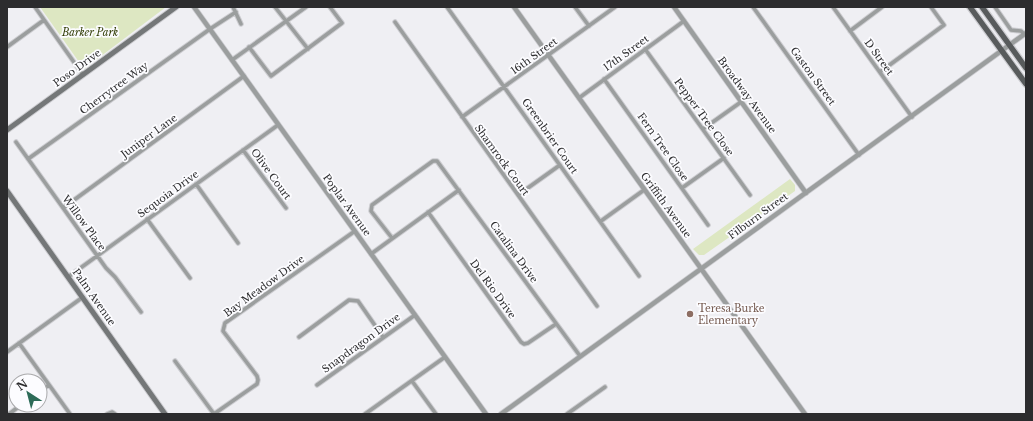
<svg xmlns="http://www.w3.org/2000/svg" width="1033" height="421" viewBox="0 0 1033 421" font-family="'Libre Baskerville',serif">
<style>
.green{fill:#dde7c2}
.lines{fill:none;stroke-linecap:round;stroke-linejoin:round}
.minor-casing{stroke:#ccccd0;stroke-width:5.5}
.tertiary-casing{stroke:#ccccd0;stroke-width:6}
.secondary-casing{stroke:#ccccd0;stroke-width:7}
.primary-casing{stroke:#ccccd0;stroke-width:8}
.minor{stroke:#9b9e9e;stroke-width:3.5}
.tertiary{stroke:#9b9e9e;stroke-width:4.5}
.secondary{stroke:#747778;stroke-width:5}
.primary{stroke:#585b5c;stroke-width:5.5}
.education-dot{fill:#8d6e63;stroke:#fcfcff;stroke-width:1.5}
.labels{text-anchor:middle;dominant-baseline:central;stroke-width:3.5;stroke-linejoin:round;paint-order:stroke}
.park-label{font-size:10px;font-style:italic;fill:#323d06;stroke:#fcfcff}
.street-label{font-size:10px;fill:#2c2c2e;stroke:#fcfcff}
.education-label{font-size:10px;fill:#785e54;stroke:#fcfcff;text-anchor:start}
</style>
<rect width="100%" height="100%" fill="#efeff3"/>
<path class="green" d="M40 7H166L84 69Z
M790 179 795 185V191L704 255H699L693 249Z"/>
<g class="lines">
<g class="minor-casing">
<path id="minor" d="M35 7 83 75
M233 7 241 24
M275 7 308 49
M447 7 639 276
M575 7 589 26
M753 7 859 155
M833 7 912 117
M995 7 1011 30 1021 31 1024 34
M395 22 597 306
M850 31 882 7
M7 47 44 20
M249 47 271 76 342 23 330 7
M645 49 750 195
M232 60 306 7
M880 72 944 25 931 7
M604 79 708 225
M579 98 684 21
M462 117 615 7
M703 129 741 102
M16 142 106 268 115 277 141 312
M243 150 286 208
M28 159 210 29 236 12
M196 184 238 243
M682 188 724 158
M518 195 560 165
M63 208 244 76
M428 212 521 342 524 344 528 343 556 324
M147 219 190 278
M601 221 644 190
M392 238 371 211 372 205 433 161H437L580 356
M371 254 459 190
M68 277 278 125
M299 337 349 300 358 301 383 337
M19 343 70 414
M7 352 83 297
M175 361 214 414 257 384 258 380 257 376 223 331 225 323 355 231
M412 381 436 414
M317 385 415 315
M40 391 49 385
M9 414 21 405
M107 414 112 412 115 414
M365 414 445 357
M567 414 605 387"/>
</g>
<g class="tertiary-casing">
<path id="tertiary" d="M194 7 486 414
M514 7 805 414
M674 7 806 193
M501 414 1026 33"/>
</g>
<g class="secondary-casing">
<path id="secondary" d="M7 130 176 7
M7 191 165 414"/>
</g>
<g class="primary-casing">
<path id="primary" d="M970 7 1026 84
M982 7 1026 68"/>
</g>
<use href="#minor" class="minor"/>
<use href="#tertiary" class="tertiary"/>
<use href="#secondary" class="secondary"/>
<use href="#primary" class="primary"/>
</g>
<circle class="education-dot" cx="690" cy="314" r="4"/>
<g class="labels">
<g class="park-label">
<text x="90" y="32">Barker Park</text>
</g>
<g class="street-label">
<text transform="translate(626 53) rotate(-36)">17th Street</text>
<text transform="translate(534 56) rotate(-36)">16th Street</text>
<text transform="translate(879 57) rotate(54)">D Street</text>
<text transform="translate(77 68) rotate(-36)">Poso Drive</text>
<text transform="translate(813 76) rotate(54)">Gaston Street</text>
<text transform="translate(114 88) rotate(-36)">Cherrytree Way</text>
<text transform="translate(747 95) rotate(54)">Broadway Avenue</text>
<text transform="translate(704 117) rotate(54)">Pepper Tree Close</text>
<text transform="translate(149 136) rotate(-36)">Juniper Lane</text>
<text transform="translate(550 136) rotate(55)">Greenbrier Court</text>
<text transform="translate(663 147) rotate(55)">Fern Tree Close</text>
<text transform="translate(502 160) rotate(54)">Shamrock Court</text>
<text transform="translate(271 174) rotate(54)">Olive Court</text>
<text transform="translate(168 194) rotate(-36)">Sequoia Drive</text>
<text transform="translate(347 205) rotate(54)">Poplar Avenue</text>
<text transform="translate(666 205) rotate(54)">Griffith Avenue</text>
<text transform="translate(758 216) rotate(-36)">Filburn Street</text>
<text transform="translate(84 223) rotate(54)">Willow Place</text>
<text transform="translate(514 252) rotate(54)">Catalina Drive</text>
<text transform="translate(264 286) rotate(-36)">Bay Meadow Drive</text>
<text transform="translate(493 289) rotate(54)">Del Rio Drive</text>
<text transform="translate(94 297) rotate(55)">Palm Avenue</text>
<text transform="translate(361 343) rotate(-36)">Snapdragon Drive</text>
</g>
<g class="education-label">
<text x="698" y="308">Teresa Burke<tspan x="698" dy="12">Elementary</tspan></text>
</g>
</g>
<rect width="1033" height="421" fill="none" stroke="#2c2c2e" stroke-width="16"/>
<g transform="translate(28 393) rotate(324)"><circle r="19" fill="#fcfcff" stroke="#a9a9ab"/>
<path d="M0-3L7 15L0 10L-7 15Z" fill="#2d6b58"/>
<text y="-6" font-size="11" font-weight="bold" text-anchor="middle" fill="#2c2c2e">N</text>
</g>
</svg>
